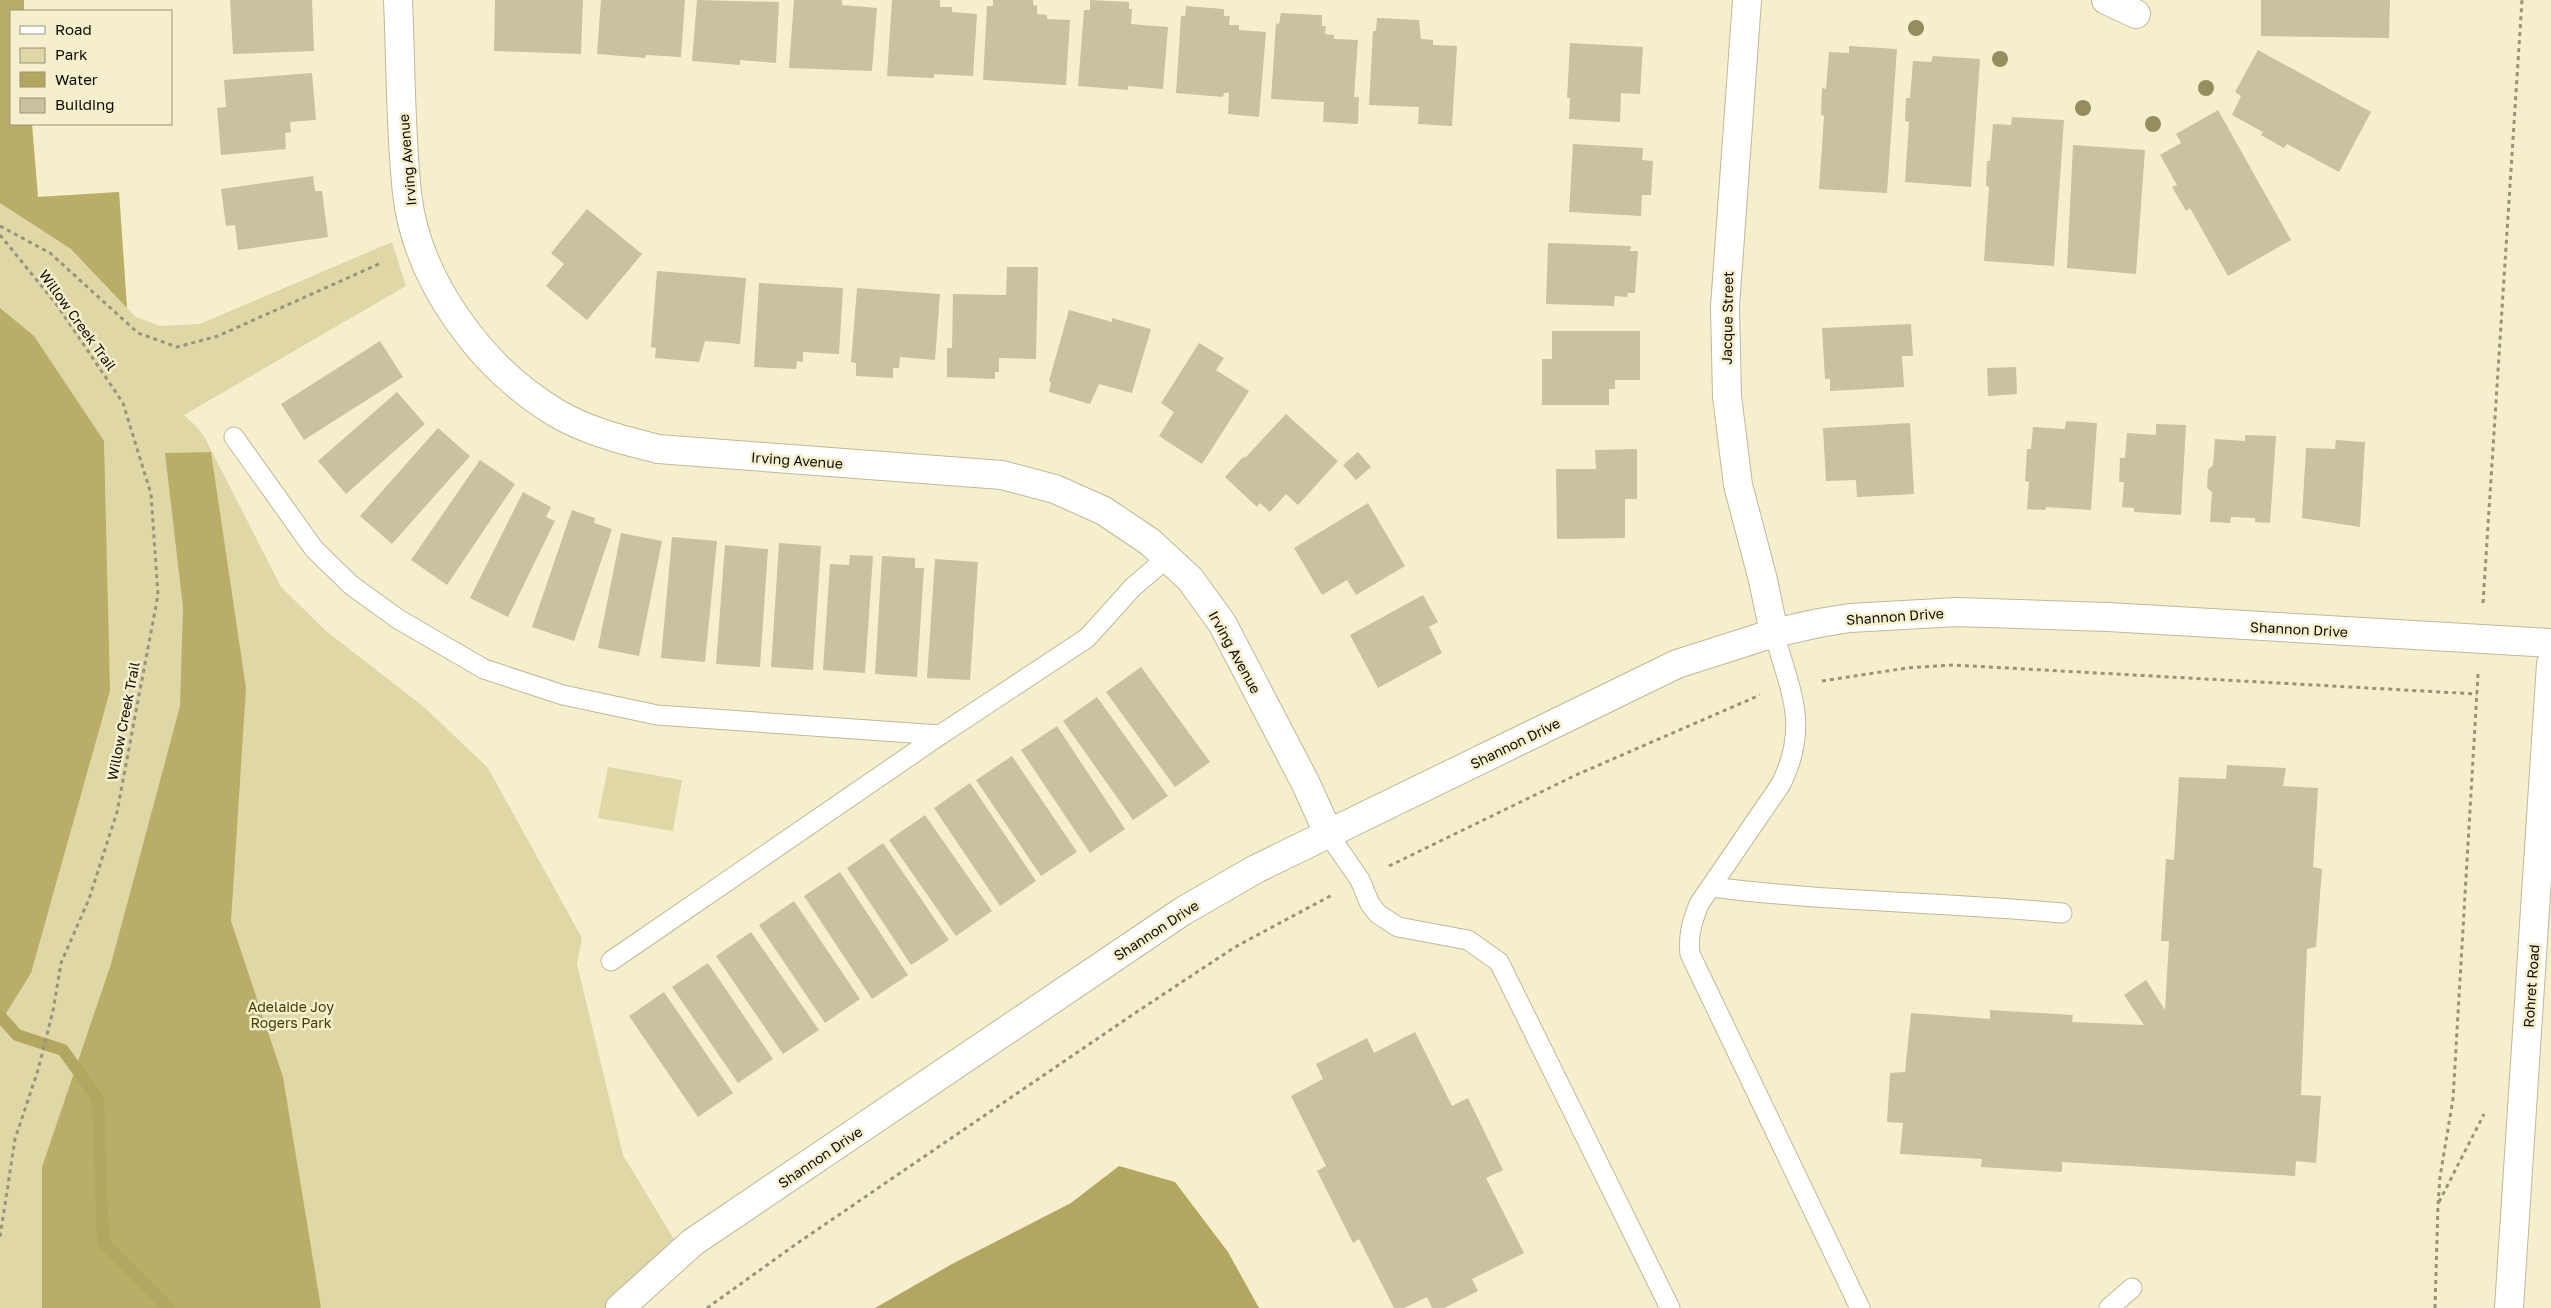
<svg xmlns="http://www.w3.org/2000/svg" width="2551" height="1308" viewBox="0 0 2551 1308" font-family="'Golos Text',sans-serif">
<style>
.green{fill:#e0d7a6}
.forest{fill:#baad67}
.water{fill:#b3a660}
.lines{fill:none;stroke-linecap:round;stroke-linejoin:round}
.stream{stroke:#b3a660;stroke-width:12}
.building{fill:#c8c2a1}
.service-casing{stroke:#bfb998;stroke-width:21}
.minor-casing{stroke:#bfb998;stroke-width:30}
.tertiary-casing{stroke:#bfb998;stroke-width:30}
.path{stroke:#98937b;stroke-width:3;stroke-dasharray:4 4;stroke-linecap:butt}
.service{stroke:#fff;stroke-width:19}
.minor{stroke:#fff;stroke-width:28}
.tertiary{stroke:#fff;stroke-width:28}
.tree{fill:#958d5d}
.labels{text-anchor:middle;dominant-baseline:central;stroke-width:5;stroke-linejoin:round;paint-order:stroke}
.street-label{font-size:14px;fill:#0f0c03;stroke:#f5efcd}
.park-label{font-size:14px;fill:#463c01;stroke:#f5efcd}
</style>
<rect width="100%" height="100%" fill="#f5efcd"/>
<path class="green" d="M119 192 127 308 136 317 160 326 200 324 392 242 406 286 184 415 197 427 205 438 281 587 326 631 424 707 488 768 582 938 577 964 623 1155 681 1251 620 1308H0V194L38 197Z
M608 767 682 780 673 831 598 818Z"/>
<path class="forest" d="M0 0H24V11H11V124H32L38 197 119 192 127 308 71 249 0 203Z
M0 308 34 336 104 441 110 691 31 973 0 1023Z
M211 452 246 688 231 921 283 1077 321 1308H42V1167L111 964 180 706 183 607 165 453Z"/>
<path class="water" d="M1119 1166 1175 1182 1228 1252 1259 1308H875L952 1264 1071 1203Z"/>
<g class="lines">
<path class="stream" d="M0 1016 17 1035 63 1050 98 1099 103 1242 169 1308"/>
</g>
<path class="building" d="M230 0H312L314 51 233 54Z
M495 0H583L581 54 494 51Z
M601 0H685L681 57 646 55 645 58 597 54Z
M697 0 779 2 776 63 740 60V65L692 61Z
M794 0H842V5L877 8 872 71 789 68Z
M892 0H940V7H952V12L977 14 973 76 934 74V78L887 76Z
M993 0H1033V5L1037 6V14L1047 15V19L1070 20 1066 85 983 80 987 6H993Z
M1090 0 1129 2V9H1132L1131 24 1168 27 1163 89 1128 86V90L1078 86 1084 10H1090Z
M2261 0H2390L2389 38 2261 36Z
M1186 6 1224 9V16H1230L1229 25H1239V30L1266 32 1259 117 1228 114 1229 93H1224L1223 97 1176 93 1181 16H1185Z
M1281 13 1322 15V26H1326L1325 34 1334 35V39L1358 40 1354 97H1359L1358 124 1323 122 1324 102 1271 99 1276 23 1279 24Z
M1377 18 1419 20 1421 39 1433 40V45L1457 46 1452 126 1418 124 1419 107 1369 105 1373 31H1376Z
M1570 43 1643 47 1640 94 1621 93 1620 122 1569 119 1570 98H1567Z
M1849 46 1897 49 1887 193 1819 189 1824 116 1821 115 1822 88 1826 89 1829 52 1849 53Z
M2258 50 2371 112 2339 172 2287 144 2284 148 2261 135 2263 132 2232 115 2241 96 2235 92Z
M1933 56 1980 59 1971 187 1905 182 1909 122 1905 121 1906 98H1910L1913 61 1931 62Z
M312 73 316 120 290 122 291 132 285 133 286 149 221 155 217 108 226 107 224 80Z
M2218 110 2291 240 2228 276 2190 208 2186 211 2172 187 2177 185 2160 155 2181 143 2176 134Z
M2012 117 2064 120 2054 266 1984 261 1989 187 1986 186 1987 161H1990L1993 124 2011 125Z
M1573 144 1643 148 1642 160 1653 161 1651 195H1642L1641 216 1569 212Z
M2073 145 2145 150 2136 274 2067 268Z
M313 176 315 191H322L328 237 238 250 235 225 226 226 221 189Z
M587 209 642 254 587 320 546 286 564 264 551 253Z
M1548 243 1631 246 1630 251H1638L1635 293H1628L1627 297 1615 296 1614 306 1546 304Z
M1007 267H1038L1036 359 999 358V372H995V379L947 377V348H952L953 294 1006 295Z
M657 271 746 278 740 344 705 341 699 362 655 358 656 348 651 347Z
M759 283 843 288 839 354 803 352V362L797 361 796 369 754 367Z
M857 288 940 294 935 360 900 357 899 368H893V378L856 376V363L851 362Z
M1069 310 1112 322V318L1151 329 1132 393 1099 384 1090 404 1049 392 1051 382 1049 381Z
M1911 324 1913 356H1902L1904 387 1830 391V379H1825L1822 328Z
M1552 331H1640V380H1615V389H1609V405H1542V359H1552Z
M380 341 403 377 304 440 281 404Z
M1199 343 1224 358 1216 370 1249 391 1202 464 1159 436 1174 412 1161 403Z
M2016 367 2017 394 1988 396 1987 368Z
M397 392 425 424 346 494 318 461Z
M1286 414 1338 461 1298 505 1286 494 1270 512 1260 503 1257 507 1225 477 1243 457 1245 458Z
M2066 421 2097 423 2091 510 2046 507 2045 510 2027 509 2029 482 2025 481 2027 449H2031L2033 427 2065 429Z
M1910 423 1914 494 1857 497 1856 480 1826 481 1823 428Z
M2156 424 2186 425 2181 515 2134 512V508L2122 507 2124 482H2119L2120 458H2125L2127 433 2156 435Z
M438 428 470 456 392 544 360 516Z
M2245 435 2276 436 2270 523 2255 522V518L2231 517 2230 523 2210 522 2212 492 2207 488 2208 470 2213 465 2215 439 2245 441Z
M2336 440 2365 442 2360 527 2302 518 2306 448 2335 449Z
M1637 449V499H1625V538L1557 539 1556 469H1596L1595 450Z
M1358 452 1371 467 1356 480 1343 465Z
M480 460 515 484 447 585 411 560Z
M523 492 551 507 546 517 555 521 508 617 470 598Z
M1368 503 1405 566 1356 595 1347 580 1322 595 1294 548Z
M572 510 595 518 594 523 612 529 574 641 532 627Z
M621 533 662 541 639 656 598 648Z
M672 537 717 541 705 662 661 658Z
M779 543 821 546 813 670 771 667Z
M725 545 768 549 760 667 716 664Z
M850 555 873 556 865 673 823 670 830 564 849 565Z
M882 556 915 558V568H924L917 677 875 674Z
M935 559 978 562 970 680 927 678Z
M1423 595 1438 622 1429 627 1442 653 1378 688 1350 635Z
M1141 667 1210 762 1175 787 1106 692Z
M1097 697 1168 796 1133 820 1063 721Z
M1057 726 1125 829 1090 853 1021 750Z
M1012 756 1077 852 1041 876 976 780Z
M2227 765 2286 768 2283 786 2318 788 2313 867 2322 869 2316 947 2307 949 2301 1095 2321 1096 2316 1163 2296 1161 2295 1176 2062 1162V1172L1981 1167 1982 1159 1900 1154 1903 1123 1887 1122 1890 1073 1905 1072 1911 1013 1990 1019V1010L2073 1015 2072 1022 2144 1025 2124 995 2146 980 2165 1010 2169 941H2161L2166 859 2174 860 2179 777 2226 779Z
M970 783 1036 881 1000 906 934 808Z
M925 815 992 911 956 936 889 840Z
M883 843 949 940 911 965 847 868Z
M840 872 908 975 872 999 804 896Z
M794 901 860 999 825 1023 759 925Z
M751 932 819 1030 783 1054 716 956Z
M708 963 773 1059 738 1083 672 987Z
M664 992 733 1093 698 1117 629 1016Z
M1415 1032 1452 1106 1468 1098 1503 1170 1486 1178 1524 1253 1472 1279 1478 1291 1444 1308H1432L1427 1297 1404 1308H1394L1359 1239 1353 1243 1317 1171 1326 1166 1291 1096 1323 1079 1316 1064 1367 1038 1374 1053Z"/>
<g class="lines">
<g class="service-casing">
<path id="service" d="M234 437 314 549 351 585 398 619 484 669 563 695 657 715 940 735 1087 638 1133 587 1167 558
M1774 633C1790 691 1810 725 1781 784L1699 904C1692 922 1688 935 1690 954L1860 1308
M1329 835 1360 880 1370 904 1378 914 1398 927 1468 940 1499 962 1670 1308
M1712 887C1828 902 1945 902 2062 913
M611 961 940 735
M2109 1308 2132 1288"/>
</g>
<g class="minor-casing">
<path id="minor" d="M398 0C401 64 400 129 407 193 417 282 483 370 558 414 589 432 624 440 658 449L1002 475 1055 489 1104 511 1150 542 1190 579 1222 623 1306 784 1329 835
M1747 0 1725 307 1727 396 1738 485 1763 580 1774 633
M2106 0 2136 14
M620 1308 693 1242 1183 911 1256 869 1677 664 1774 633 1819 623 1850 618 1957 612 2108 617 2551 643"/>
</g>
<g class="tertiary-casing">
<path id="tertiary" d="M2509 1308 2551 664"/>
</g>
<path class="path" d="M0 226 50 253 138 333 177 347 218 336 381 263
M0 235 57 305 123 403 151 494 158 595 117 812 89 899 61 963 53 1011 38 1070 15 1139 0 1237
M2483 603 2522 0
M1822 681 1907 668 1953 665 2477 694
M1389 866 1576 775 1760 695
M2439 1202 2484 1114
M707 1308 799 1242 1132 1015 1235 947 1332 895
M2435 1308 2438 1205 2440 1177 2453 1099 2478 674"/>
<use href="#service" class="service"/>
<use href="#minor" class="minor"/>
<use href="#tertiary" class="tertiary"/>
</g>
<g class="tree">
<circle cx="1916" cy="28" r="8"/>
<circle cx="2000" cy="59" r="8"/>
<circle cx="2206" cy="88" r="8"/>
<circle cx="2083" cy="108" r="8"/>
<circle cx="2153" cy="124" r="8"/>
</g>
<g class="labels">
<g class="street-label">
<text transform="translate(407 160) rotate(-95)">Irving Avenue</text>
<text transform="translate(1727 318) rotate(-89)">Jacque Street</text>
<text transform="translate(78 320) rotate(54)">Willow Creek Trail</text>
<text transform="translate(797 460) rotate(4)">Irving Avenue</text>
<text transform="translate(1895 616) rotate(-4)">Shannon Drive</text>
<text transform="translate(2299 629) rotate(3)">Shannon Drive</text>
<text transform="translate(1235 652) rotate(61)">Irving Avenue</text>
<text transform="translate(123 721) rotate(-79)">Willow Creek Trail</text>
<text transform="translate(1515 743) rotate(-26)">Shannon Drive</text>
<text transform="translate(1156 930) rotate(-33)">Shannon Drive</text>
<text transform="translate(2531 986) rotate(-86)">Rohret Road</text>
<text transform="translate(820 1157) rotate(-34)">Shannon Drive</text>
</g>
<g class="park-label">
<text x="291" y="1006">Adelaide Joy<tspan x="291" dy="16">Rogers Park</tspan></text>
</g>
</g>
<rect x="10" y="10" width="162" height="115" fill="#f5efcd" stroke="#99947c"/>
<rect x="20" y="26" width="25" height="8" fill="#ffffff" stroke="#99947c"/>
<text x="55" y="35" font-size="15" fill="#0f0c03">Road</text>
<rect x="20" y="48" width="25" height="15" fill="#e0d7a6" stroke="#99947c"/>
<text x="55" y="60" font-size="15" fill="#0f0c03">Park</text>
<rect x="20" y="72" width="25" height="15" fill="#b3a660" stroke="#99947c"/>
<text x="55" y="85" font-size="15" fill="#0f0c03">Water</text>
<rect x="20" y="98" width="25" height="15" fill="#c8c2a1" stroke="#99947c"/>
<text x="55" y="110" font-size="15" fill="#0f0c03">Building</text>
</svg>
